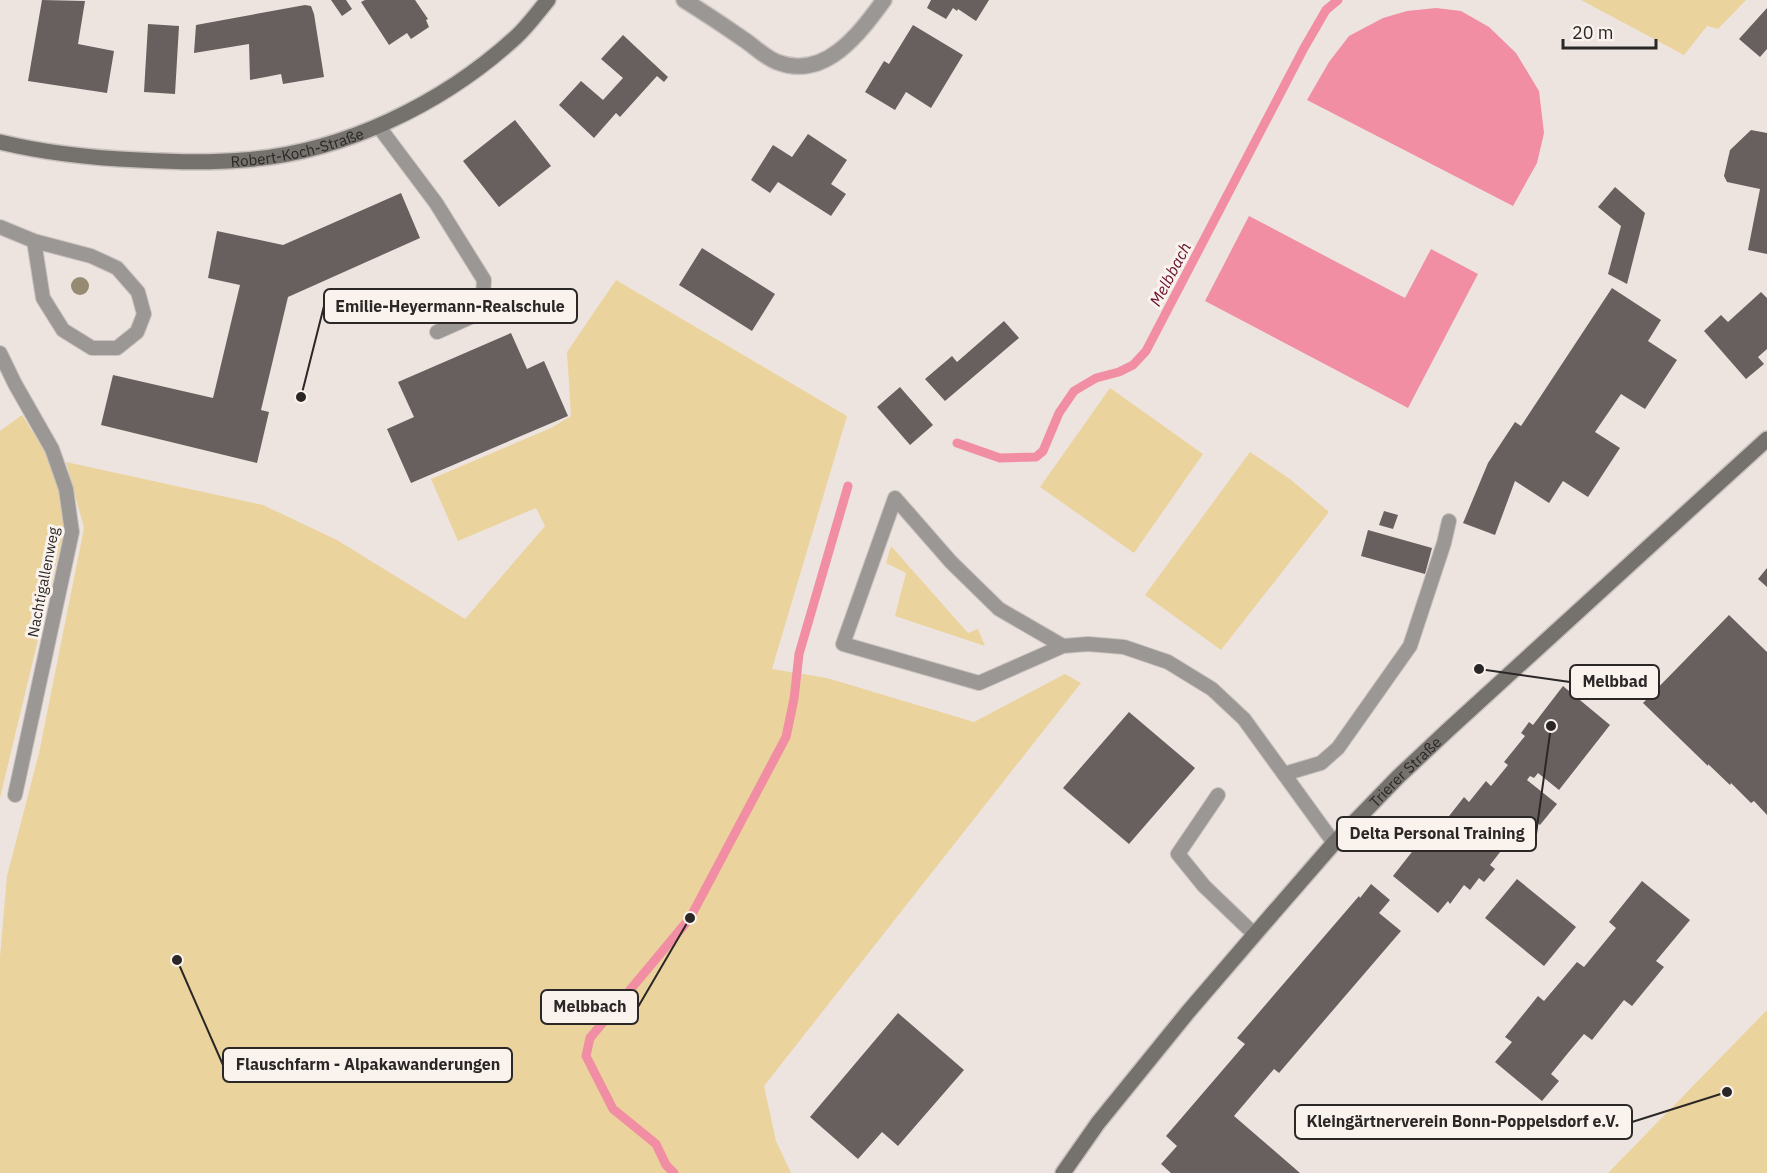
<svg xmlns="http://www.w3.org/2000/svg" width="1767" height="1173" viewBox="0 0 1767 1173" font-family="'IBM Plex Sans',sans-serif">
<style>
.green{fill:#ebd39d}
.water{fill:#f18ea4}
.lines{fill:none;stroke-linecap:round;stroke-linejoin:round}
.stream{stroke:#f18ea4;stroke-width:9}
.building{fill:#68605f}
.lane-casing{stroke:#cac2bf;stroke-width:16}
.street-casing{stroke:#cac2bf;stroke-width:18}
.secondary-casing{stroke:#cac2bf;stroke-width:18}
.lane{stroke:#9a9794;stroke-width:14}
.street{stroke:#9a9794;stroke-width:15}
.secondary{stroke:#75716d;stroke-width:15}
.tree{fill:#978a72}
.labels{text-anchor:middle;dominant-baseline:central;stroke-width:6;stroke-linejoin:round;paint-order:stroke}
.street-label{font-size:15px;fill:#2a2726;stroke:#faf2ed}
.water-label{font-size:16px;font-style:italic;fill:#640c2c;stroke:#faf2ed}
.leader{fill:none;stroke:#2a2726;stroke-width:2}
.callout-dot{fill:#2a2726;stroke:#faf2ed;stroke-width:2}
.callout{fill:#faf2ed;stroke:#2a2726;stroke-width:2}
.callout-label{font-size:16px;text-anchor:middle;font-weight:bold;fill:#2a2726}
</style>
<rect width="100%" height="100%" fill="#ede4e0"/>
<path class="green" d="M1581 0H1746L1718 29 1707 26 1684 55Z
M616 280 847 416 772 669 827 678 974 722 1065 674 1081 683 764 1086 776 1141 791 1173H0V957L7 876 39 753 84 528 66 462 263 505 337 540 465 619 545 526 536 508 458 541 431 479 551 428 571 416 567 352Z
M1110 388 1203 454 1134 553 1040 487Z
M22 415 62 478 65 527 0 798V431Z
M1250 452 1290 479 1329 512 1221 650 1145 595Z
M891 546 968 633 978 629 985 646 895 616 906 573 886 563Z
M1767 1010V1173H1608Z"/>
<path class="water" d="M1436 8 1461 11 1489 27 1516 53 1539 91 1544 133 1537 163 1513 206 1307 100 1329 62 1349 36 1383 18 1407 11Z
M1249 216 1405 298 1431 249 1478 274 1408 408 1205 301Z"/>
<g class="lines">
<path class="stream" d="M957 443 1000 458 1036 457 1043 451 1059 413 1074 391 1096 378 1119 372 1133 365 1146 351 1304 48 1326 10 1338 0
M674 1173 666 1165 656 1144 613 1109 586 1056 590 1038 690 918 786 737 794 699 799 654 848 486"/>
</g>
<path class="building" d="M42 0 85 1 78 44 114 51 107 93 28 81Z
M331 0H346L352 9 342 16Z
M365 0H415L428 19 426 20 429 27 411 39 407 33 389 45 361 2Z
M931 0H989L976 21 958 9 957 11 953 8 946 19 927 8Z
M305 5 311 6 314 14 324 77 283 84 281 74 250 80 249 44 194 53 196 25Z
M1767 8V49L1760 57 1739 39Z
M148 24 179 26 175 94 144 92Z
M913 25 963 55 931 108 906 92 895 110 865 92 884 61 889 64Z
M623 35 668 77 664 82 657 76 620 117 616 113 594 138 559 105 581 81 603 100 623 78 601 59Z
M515 120 551 166 499 207 463 161Z
M1751 130 1767 133V254L1748 250 1760 189 1727 182 1724 176 1730 150Z
M808 134 847 160 831 184 846 194 831 216 778 182 770 193 751 180 773 145 792 157Z
M1615 187 1645 213 1627 284 1608 274 1621 226 1598 207Z
M401 193 420 238 288 297 261 410 269 412 257 463 101 425 113 375 213 398 240 285 208 278 217 231 283 245Z
M702 248 775 294 752 331 679 285Z
M1612 288 1661 320 1648 341 1677 360 1645 409 1621 394 1595 432 1620 448 1588 497 1563 481 1549 503 1515 481 1495 535 1463 523 1488 463 1515 422 1521 426Z
M1761 292 1767 298V349L1758 357 1764 364 1746 379 1704 331 1721 315 1728 322Z
M1004 321 1019 338 945 401 925 379 952 356 957 362Z
M511 333 527 369 544 361 568 416 411 483 387 429 414 417 398 382Z
M900 387 933 425 910 445 877 407Z
M1384 511 1398 515 1393 529 1379 525Z
M1368 530 1432 548 1425 574 1361 556Z
M1767 568V587L1758 579Z
M1729 615 1767 652V815L1754 801 1751 803 1731 783 1730 785 1708 764V766L1643 703Z
M1563 686 1610 725 1559 790 1538 773 1534 778 1530 776 1527 780 1557 804 1540 825 1535 821 1527 830 1525 828 1516 839 1511 835 1503 846 1504 847 1490 865 1495 869 1484 882 1479 878 1470 890 1464 885 1450 904 1448 901 1438 913 1393 876 1426 834 1431 839 1464 797 1469 802 1486 781 1491 786 1508 765 1504 762 1525 736 1521 733 1529 722 1533 725Z
M1129 712 1195 768 1129 844 1063 788Z
M1517 879 1576 927 1544 966 1485 918Z
M1642 881 1690 920 1656 961 1664 967 1632 1006 1624 1000 1592 1040 1584 1034 1568 1053 1551 1074 1559 1081 1542 1101 1495 1062 1512 1042 1505 1037 1538 996 1544 1001 1577 962 1584 967 1616 928 1609 922Z
M1371 884 1390 900 1379 913 1401 931 1279 1073 1274 1069 1234 1116 1300 1173H1171L1161 1164 1177 1146 1166 1136 1245 1044 1237 1038 1359 896 1360 898Z
M898 1013 964 1070 898 1146 882 1132 858 1159 810 1117Z"/>
<g class="lines">
<g class="lane-casing">
<path id="lane" d="M379 127 436 203 484 280 482 312 437 332
M0 227 34 241 91 256 117 268 138 292 144 314 137 332 117 348H92L63 330 43 298 34 241
M0 353 15 384 52 449 66 489 72 532 15 795
M1063 646 999 609 951 562 895 498 843 644 979 683 1063 646 1088 644 1124 647 1168 662 1212 689 1244 719 1334 843
M1284 774 1321 763 1338 748 1410 646 1444 543 1449 521
M1218 795 1178 854 1204 886 1254 934"/>
</g>
<g class="street-casing">
<path id="street" d="M684 0C705 13 726 27 746 41 756 48 766 58 777 62 825 81 860 33 884 0"/>
</g>
<g class="secondary-casing">
<g id="secondary">
<path id="s1" d="M0 142C45 153 93 158 139 160 174 162 209 163 243 160 342 153 443 104 516 37 528 26 538 12 548 0"/>
<path id="s2" d="M1063 1173 1098 1123 1188 1012 1274 912 1334 843 1398 777 1447 731 1767 439"/>
</g>
</g>
<use href="#lane" class="lane"/>
<use href="#street" class="street"/>
<use href="#secondary" class="secondary"/>
</g>
<circle class="tree" cx="80" cy="286" r="9"/>
<g class="labels">
<g class="street-label">
<text stroke="none"><textPath href="#s1" startOffset="300">Robert-Koch-Straße</textPath></text>
<text transform="translate(43 582) rotate(-79)">Nachtigallenweg</text>
<text stroke="none"><textPath href="#s2" startOffset="528">Trierer Straße</textPath></text>
</g>
<g class="water-label">
<text transform="translate(1170 274) rotate(-62)">Melbbach</text>
</g>
</g>
<path class="leader" d="M301 397L324 306M1479 669L1570 682M1551 726L1536 834M690 918L638 1007M177 960L223 1065M1727 1092L1632 1122"/>
<g class="callout-dot">
<circle cx="301" cy="397" r="6"/>
<circle cx="1479" cy="669" r="6"/>
<circle cx="1551" cy="726" r="6"/>
<circle cx="690" cy="918" r="6"/>
<circle cx="177" cy="960" r="6"/>
<circle cx="1727" cy="1092" r="6"/>
</g>
<g class="callout">
<rect x="324" y="289" width="253" height="34" rx="6"/>
<rect x="1570" y="665" width="89" height="34" rx="6"/>
<rect x="1337" y="817" width="199" height="34" rx="6"/>
<rect x="541" y="990" width="97" height="34" rx="6"/>
<rect x="223" y="1048" width="289" height="34" rx="6"/>
<rect x="1295" y="1105" width="337" height="34" rx="6"/>
</g>
<g class="callout-label">
<text x="450" y="312">Emilie-Heyermann-Realschule</text>
<text x="1615" y="687">Melbbad</text>
<text x="1437" y="839">Delta Personal Training</text>
<text x="590" y="1012">Melbbach</text>
<text x="368" y="1070">Flauschfarm - Alpakawanderungen</text>
<text x="1463" y="1127">Kleingärtnerverein Bonn-Poppelsdorf e.V.</text>
</g>
<path d="M1563 39v9h93v-9" fill="none" stroke="#2a2726" stroke-width="3"/>
<text x="1572" y="39" font-size="18" fill="#2a2726" stroke="#faf2ed" stroke-width="4.5" paint-order="stroke">20 m</text>
</svg>
